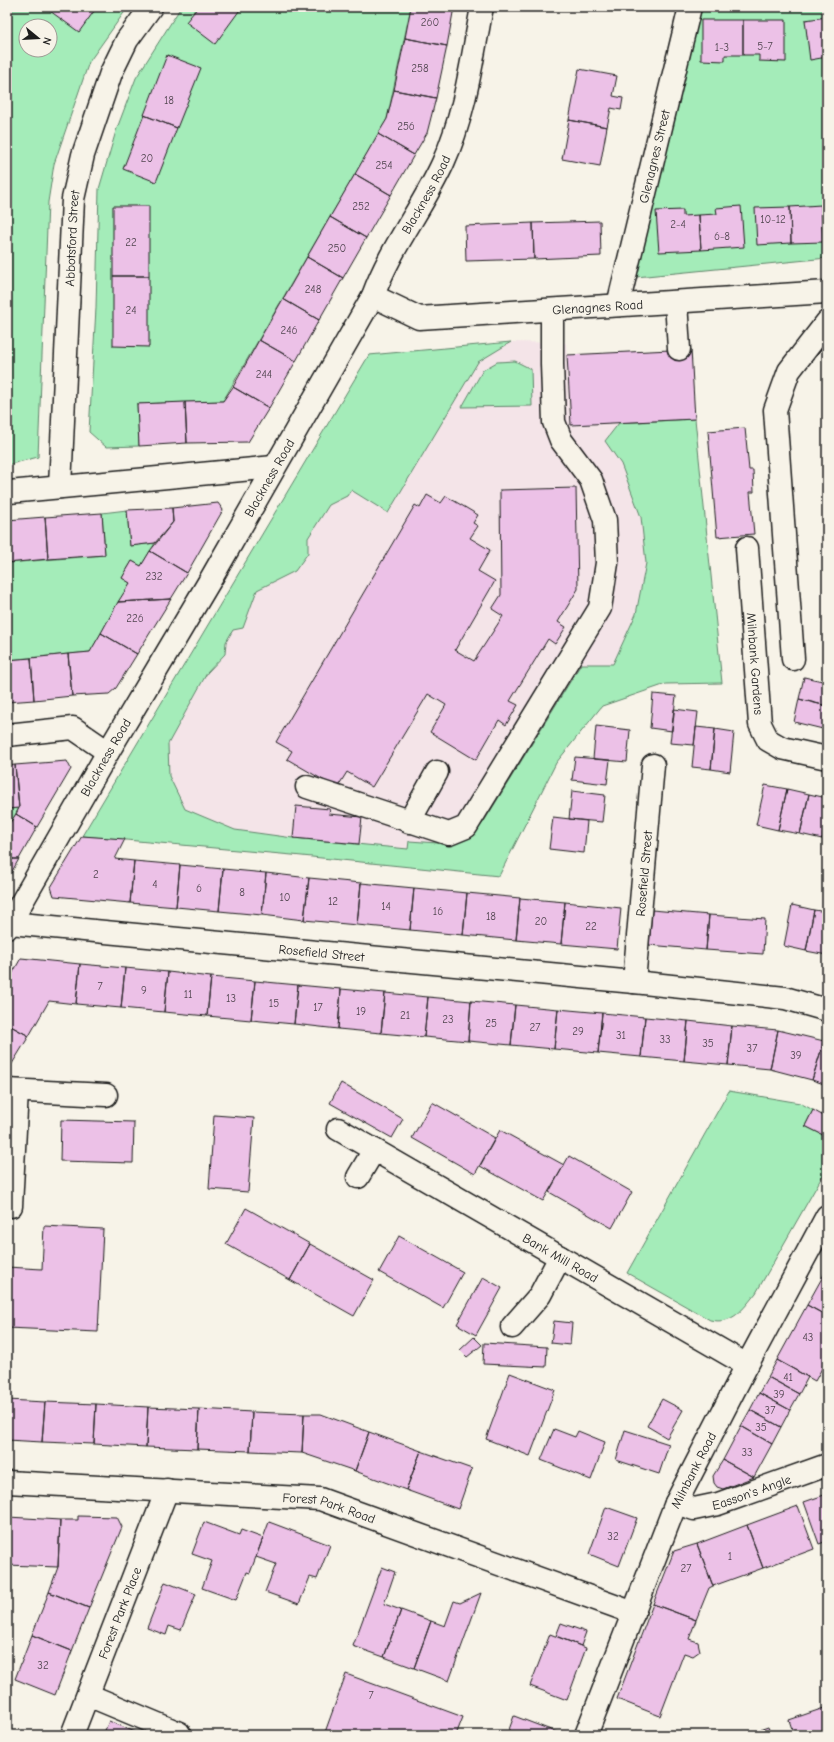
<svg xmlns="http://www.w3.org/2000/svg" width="834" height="1742" viewBox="0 0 834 1742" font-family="'Comic Neue',sans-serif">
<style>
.built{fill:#f4e4e8}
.green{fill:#a4ecb9;stroke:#60846a;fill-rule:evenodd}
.building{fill:#ecc1e7;stroke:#1c1c1c}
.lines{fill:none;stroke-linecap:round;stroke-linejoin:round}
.minor-casing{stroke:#1c1c1c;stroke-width:25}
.minor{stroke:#f7f3e8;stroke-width:22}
.labels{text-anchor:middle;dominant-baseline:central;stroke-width:4;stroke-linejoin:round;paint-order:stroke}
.number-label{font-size:11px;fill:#50454f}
.street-label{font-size:13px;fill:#1c1c1c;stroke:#f7f3e8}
</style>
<rect width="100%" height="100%" fill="#f7f3e8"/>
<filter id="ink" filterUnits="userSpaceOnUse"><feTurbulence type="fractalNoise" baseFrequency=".025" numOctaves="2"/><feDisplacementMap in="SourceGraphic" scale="8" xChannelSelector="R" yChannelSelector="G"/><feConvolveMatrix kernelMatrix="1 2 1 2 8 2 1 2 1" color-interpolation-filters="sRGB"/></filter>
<g filter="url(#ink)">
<path class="built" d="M511 342 566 343 571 425 695 419 722 683 666 684 602 706 556 763 499 876 292 855 82 836 369 355Z"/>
<path class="green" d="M7 7H128L89 62 54 164 48 202 38 457 7 465ZM26 26H50V50H26Z
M181 7H411L387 119 223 401 137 404 139 446 106 447 89 432 96 308 99 189 116 131 136 78Z
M698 7H827V258L636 277Z
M511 342 478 362 388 513 351 490 347 496 329 505 308 538V553L295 571 257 590 243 628 233 630 226 642 225 654 207 673 168 744 169 776 185 809 235 830 293 838 408 849 409 841 452 844 469 838 483 823 581 664H613L636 614 646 563 641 517 621 464 605 441 619 423 695 419 722 683 666 684 602 706 556 763 499 876 292 855 82 836 369 355Z
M515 361 531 369 532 406 462 407 483 370 497 362Z
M127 510 130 546 155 543 141 566 132 561 122 578 130 583 90 652 7 660V563L105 555 102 513Z
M19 808 8 827H7V809Z
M729 1091 800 1103 813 1110 805 1126 827 1137V1168L756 1293C743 1309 733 1325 710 1320L627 1273Z"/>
<path class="building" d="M53 7H97L79 32 50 11Z
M198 7H242L215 44 186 22Z
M411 7H454L447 46 405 38Z
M827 17V57L810 60 805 20Z
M701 20H743V55H725V61L701 60Z
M743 20H786V62L759 61V55H743Z
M405 38 447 46 436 98 394 90Z
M167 55 201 68 177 128 144 115Z
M579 69 617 76 613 96 623 98 621 110 611 108 607 127 569 120Z
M394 90 436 98 427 133 414 155 378 134 387 119Z
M144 115 177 128 156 182 123 169Z
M569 120 607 127 600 166 562 159Z
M378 134 414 155 391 195 355 174Z
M355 174 391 195 366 238 330 217Z
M821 205 823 242 791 243 790 207Z
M113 206H149V276H113Z
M741 206 744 247 701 250 699 215 717 214 716 208Z
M790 207 791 243 757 245 755 208Z
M683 210V216L699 215 701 250 659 252 656 211Z
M330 217 366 238 343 278 307 257Z
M600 221 601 256 534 259 533 223Z
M533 223 534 259 466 261 465 226Z
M307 257 343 278 319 320 283 299Z
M113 276H149V347L113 346Z
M283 299 319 320 296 361 259 340Z
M259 340 296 361 269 408 233 387Z
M691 349 695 419 571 425 567 355Z
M233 387 269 408 248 442 187 443 185 402 223 401Z
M185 402 187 443 139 446 137 404Z
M745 428 749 470H753L754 492H750L754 534 717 537 708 431Z
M576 488 578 589 558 622 566 627 555 644 548 639 510 701 518 705 506 725 499 720 476 760 430 732 446 705 428 694 372 787 347 772 337 788 287 759 292 751 276 742 415 505 420 508 427 495 441 503 446 496 478 515 473 523 478 526 470 538 490 550 478 571 495 581 455 650 474 661 503 616 492 609 501 595 500 490Z
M218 503 223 510 187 573 150 551 173 522 172 508Z
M172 508 173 522 155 543 130 546 127 510Z
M102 513 105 555 48 559 45 517Z
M45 517 48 559 7 563V520Z
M150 551 187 573 171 599 118 602 130 583 122 578 132 561 141 566Z
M171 599 137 654 101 633 118 602Z
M101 633 137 654 116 688 109 694 72 696 68 654 90 652Z
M68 654 72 696 34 700 31 658Z
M31 658 34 700 7 702V660Z
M804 677 827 682V706L799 699Z
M653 694 676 696 672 731 650 728Z
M799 699 827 706V730L794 722Z
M674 709 698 712 694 745 670 743Z
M596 726 630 730 627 762 593 759Z
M696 727 715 729 711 769 692 767Z
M715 729 734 732 730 772 711 769Z
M575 757 610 760 607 784 572 780Z
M67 761 71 769 37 827 16 814 19 808 15 765Z
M15 765 19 808 7 809V766Z
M765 785 787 789 778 830 756 825Z
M787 789 809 794 800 834 778 830Z
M572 791 605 795 602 822 569 819Z
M809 794 827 798V816L822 839 800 834Z
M296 806 330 809 329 814 362 817 359 844 293 838Z
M16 814 37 827 19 859H7V827Z
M827 816V840L822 839Z
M553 817 587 821 584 853 549 849Z
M82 836 125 839 115 859 134 861 130 903 54 896 51 887Z
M7 859H19L7 880Z
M134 861 180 865 176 907 130 903Z
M180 865 223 869 219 911 176 907Z
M223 869 266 873 262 915 219 911Z
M266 873 309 878 304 920 262 915Z
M309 878 361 883 357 925 304 920Z
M361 883 414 888 410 930 357 925Z
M414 888 467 893 463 935 410 930Z
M467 893 520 898 516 940 463 935Z
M520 898 565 902 561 944 516 940Z
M565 902 621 908 617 949 561 944Z
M792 905 814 910 806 951 784 946Z
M652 910 709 915 706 950 649 945Z
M814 910 827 912V955L806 951Z
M709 915 765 919 763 954 706 950Z
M21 958 80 964 76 1004 49 1001 29 1036 7 1024V983Z
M80 964 125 968 121 1008 76 1004Z
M125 968 168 972 164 1012 121 1008Z
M168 972 211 977 207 1016 164 1012Z
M211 977 255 981 251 1020 207 1016Z
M255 981 298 985 294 1024 251 1020Z
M298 985 341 989 338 1029 294 1024Z
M341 989 385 993 381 1033 338 1029Z
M385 993 428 997 424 1037 381 1033Z
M428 997 471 1001 468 1041 424 1037Z
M471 1001 515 1005 511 1045 468 1041Z
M515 1005 558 1009 554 1049 511 1045Z
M558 1009 602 1013 598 1053 554 1049Z
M602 1013 645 1017 641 1057 598 1053Z
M645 1017 688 1021 684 1061 641 1057Z
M688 1021 732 1026 728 1065 684 1061Z
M7 1024 29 1036 7 1072Z
M732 1026 778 1030 770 1069 728 1065Z
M778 1030 824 1041 812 1080 770 1069Z
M824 1041 827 1042V1085L812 1080Z
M341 1083 403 1119 392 1138 330 1103Z
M432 1102 495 1138 475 1174 412 1138Z
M813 1110 827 1118V1128L823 1135 805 1126Z
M214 1115 254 1118 248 1192 209 1189Z
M61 1120 134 1122 133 1163 60 1161Z
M500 1130 564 1165 543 1201 480 1166Z
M569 1156 632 1192 612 1228 549 1192Z
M246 1208 310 1244 290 1280 226 1244Z
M44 1226 103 1229 98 1332 7 1328V1267L42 1269Z
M399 1236 463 1272 443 1308 379 1272Z
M310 1244 374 1280 354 1316 290 1280Z
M827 1269V1316L807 1305Z
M483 1277 502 1288 476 1335 457 1324Z
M807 1305 827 1316V1359L815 1381 777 1360Z
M554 1321 572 1323 570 1345 551 1343Z
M474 1337 482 1345 467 1357 460 1350Z
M484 1343 547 1347 546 1367 483 1364Z
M777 1360 808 1377 799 1394 768 1377Z
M510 1373 555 1390 530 1456 486 1439Z
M768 1377 799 1394 790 1410 759 1393Z
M759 1393 790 1410 781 1427 750 1410Z
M662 1399 683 1410 667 1438 647 1426Z
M7 1400 45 1402 42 1442 7 1440Z
M45 1402 96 1404 94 1444 42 1442Z
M96 1404 148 1407 146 1447 94 1444Z
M148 1407 199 1409 197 1449 146 1447Z
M199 1409 252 1412 250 1451 197 1449Z
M750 1410 781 1427 772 1444 741 1426Z
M252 1412 304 1414 302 1453 250 1451Z
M304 1414H321L369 1432 355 1471 302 1453Z
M741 1426 772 1444 754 1477 723 1460Z
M554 1429 575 1437 578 1431 605 1442 591 1480 541 1460Z
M625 1430 669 1444 659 1474 616 1460Z
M369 1432 421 1451 406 1490 355 1471Z
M421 1451 472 1469 458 1509 406 1490Z
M723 1460 754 1477 723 1489 717 1487 714 1483 713 1476Z
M827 1494V1541L819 1544 804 1502Z
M798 1506 814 1549 763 1568 747 1525Z
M606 1507 637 1518 619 1566 589 1554Z
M78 1516 117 1517 122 1527 89 1608 49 1592 58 1567 60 1520H78Z
M8 1517 60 1520 58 1567 7 1565Z
M204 1522 239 1535 241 1530 263 1538 250 1573 247 1572 236 1600 202 1588 212 1561 192 1554Z
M269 1522 330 1545 317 1579 310 1577 299 1604 265 1592 276 1564 256 1557Z
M747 1525 763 1568 713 1586 697 1544Z
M697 1544 713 1586 709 1588 696 1620 653 1604 674 1551Z
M382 1567 395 1572 384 1604 401 1610 384 1657 353 1646Z
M165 1582 196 1594 181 1630 169 1626 166 1635 147 1628Z
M49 1592 89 1608 72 1651 32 1635Z
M481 1593 449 1681 414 1668 431 1621 445 1626 454 1601 460 1603Z
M653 1604 696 1620 689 1639 698 1642 700 1651 693 1656 684 1653 660 1716 617 1699Z
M401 1610 431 1621 414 1668 384 1657Z
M561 1623 586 1632 581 1646 556 1636Z
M550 1634 586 1648 567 1700 530 1686Z
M32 1635 72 1651 55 1695 15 1679Z
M346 1674 463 1717 456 1735H324Z
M824 1708 827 1716V1735H794L789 1720Z
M514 1716 564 1735H507Z
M109 1721 135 1732 134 1735H103Z
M768 1727 771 1735H745Z"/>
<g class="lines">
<g class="minor-casing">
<g id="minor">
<path id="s1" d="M373 296 419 318 827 292"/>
<path d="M676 302 679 349"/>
<path id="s2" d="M618 305 690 7"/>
<path id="s3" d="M60 487 73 199 83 155 111 73 127 40 151 7"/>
<path d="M9 492 274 467"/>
<path id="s4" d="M747 548 760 724 768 740 782 748 827 758"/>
<path d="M793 659 775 410 789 371 827 322"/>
<path d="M7 735 73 728 108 752"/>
<path d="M307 787 449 834 466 827 600 608 607 563 605 520 591 480 561 440 554 422 552 364V310"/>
<path d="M409 822 437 772"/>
<path id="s5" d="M10 923 634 982 785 998 827 1010"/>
<path id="s6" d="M7 928 108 752 212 577 373 296C390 248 422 209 443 163 465 115 472 59 482 7"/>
<path id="s7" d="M634 982 653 765"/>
<path d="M7 1090 106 1095"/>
<path id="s8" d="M338 1129 747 1365"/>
<path d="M358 1177 374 1150"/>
<path d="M11 1206 17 1091"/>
<path d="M512 1327 540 1295 560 1257"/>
<path id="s9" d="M7 1482 320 1499 634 1613"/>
<path id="s10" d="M676 1503 694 1509 718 1504 827 1465"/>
<path d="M88 1695 179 1733 178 1735"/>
<path id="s11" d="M72 1735 167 1490"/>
<path id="s12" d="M586 1735 676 1503 747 1365 827 1216"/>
</g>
</g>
<use href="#minor" class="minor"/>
</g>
</g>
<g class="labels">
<g class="number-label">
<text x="430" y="22">260</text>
<text x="765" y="46">5-7</text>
<text x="722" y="47">1-3</text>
<text x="420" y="68">258</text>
<text x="169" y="100">18</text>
<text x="406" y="126">256</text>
<text x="147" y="158">20</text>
<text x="384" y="165">254</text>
<text x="361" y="206">252</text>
<text x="773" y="219">10-12</text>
<text x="678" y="224">2-4</text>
<text x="722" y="236">6-8</text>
<text x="131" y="242">22</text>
<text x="337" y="248">250</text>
<text x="313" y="289">248</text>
<text x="131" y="310">24</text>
<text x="289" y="330">246</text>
<text x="264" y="374">244</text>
<text x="154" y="576">232</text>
<text x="135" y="618">226</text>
<text x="96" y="874">2</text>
<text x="155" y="884">4</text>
<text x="199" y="888">6</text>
<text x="242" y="892">8</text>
<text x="285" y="897">10</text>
<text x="333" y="901">12</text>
<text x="386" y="906">14</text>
<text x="438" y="911">16</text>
<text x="491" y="916">18</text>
<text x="541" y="921">20</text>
<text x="591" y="926">22</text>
<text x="100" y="986">7</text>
<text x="144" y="990">9</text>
<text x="188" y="994">11</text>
<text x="231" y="998">13</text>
<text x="274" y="1003">15</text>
<text x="318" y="1007">17</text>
<text x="361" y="1011">19</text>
<text x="405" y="1015">21</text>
<text x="448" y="1019">23</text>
<text x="491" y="1023">25</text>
<text x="535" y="1027">27</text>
<text x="578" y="1031">29</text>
<text x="621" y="1035">31</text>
<text x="665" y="1039">33</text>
<text x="708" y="1043">35</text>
<text x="752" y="1048">37</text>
<text x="796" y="1055">39</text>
<text x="808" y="1337">43</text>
<text x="788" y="1377">41</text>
<text x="779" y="1394">39</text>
<text x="770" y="1410">37</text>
<text x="761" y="1427">35</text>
<text x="747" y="1452">33</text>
<text x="613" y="1536">32</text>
<text x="730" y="1556">1</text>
<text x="686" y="1568">27</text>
<text x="43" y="1665">32</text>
<text x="371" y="1695">7</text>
</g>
<g class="street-label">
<text stroke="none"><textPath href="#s2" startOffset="153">Glenagnes Street</textPath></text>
<text stroke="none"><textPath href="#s6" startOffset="845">Blackness Road</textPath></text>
<text stroke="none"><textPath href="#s3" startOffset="249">Abbotsford Street</textPath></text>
<text stroke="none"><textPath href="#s1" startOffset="230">Glenagnes Road</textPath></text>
<text stroke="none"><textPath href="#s6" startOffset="521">Blackness Road</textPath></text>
<text stroke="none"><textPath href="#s4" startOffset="116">Milnbank Gardens</textPath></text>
<text stroke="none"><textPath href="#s6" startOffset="197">Blackness Road</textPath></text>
<text stroke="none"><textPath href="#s7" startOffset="109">Rosefield Street</textPath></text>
<text stroke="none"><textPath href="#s5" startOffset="313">Rosefield Street</textPath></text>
<text stroke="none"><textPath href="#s8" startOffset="257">Bank Mill Road</textPath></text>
<text stroke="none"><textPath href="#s12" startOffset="286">Milnbank Road</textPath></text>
<text stroke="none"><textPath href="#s10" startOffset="79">Easson's Angle</textPath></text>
<text stroke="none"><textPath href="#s9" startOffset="324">Forest Park Road</textPath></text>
<text stroke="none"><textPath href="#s11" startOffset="131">Forest Park Place</textPath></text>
</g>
</g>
<rect width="834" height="1742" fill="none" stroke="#f7f3e8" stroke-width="24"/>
<rect x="12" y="12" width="810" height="1718" fill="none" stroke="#1c1c1c" stroke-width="1.5" filter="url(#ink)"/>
<g transform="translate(38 38) rotate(108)"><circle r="19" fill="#f7f3e8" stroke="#9f9d96"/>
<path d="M0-3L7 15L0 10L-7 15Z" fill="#1c1c1c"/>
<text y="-6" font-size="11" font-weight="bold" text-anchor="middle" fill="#1c1c1c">N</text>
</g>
</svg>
